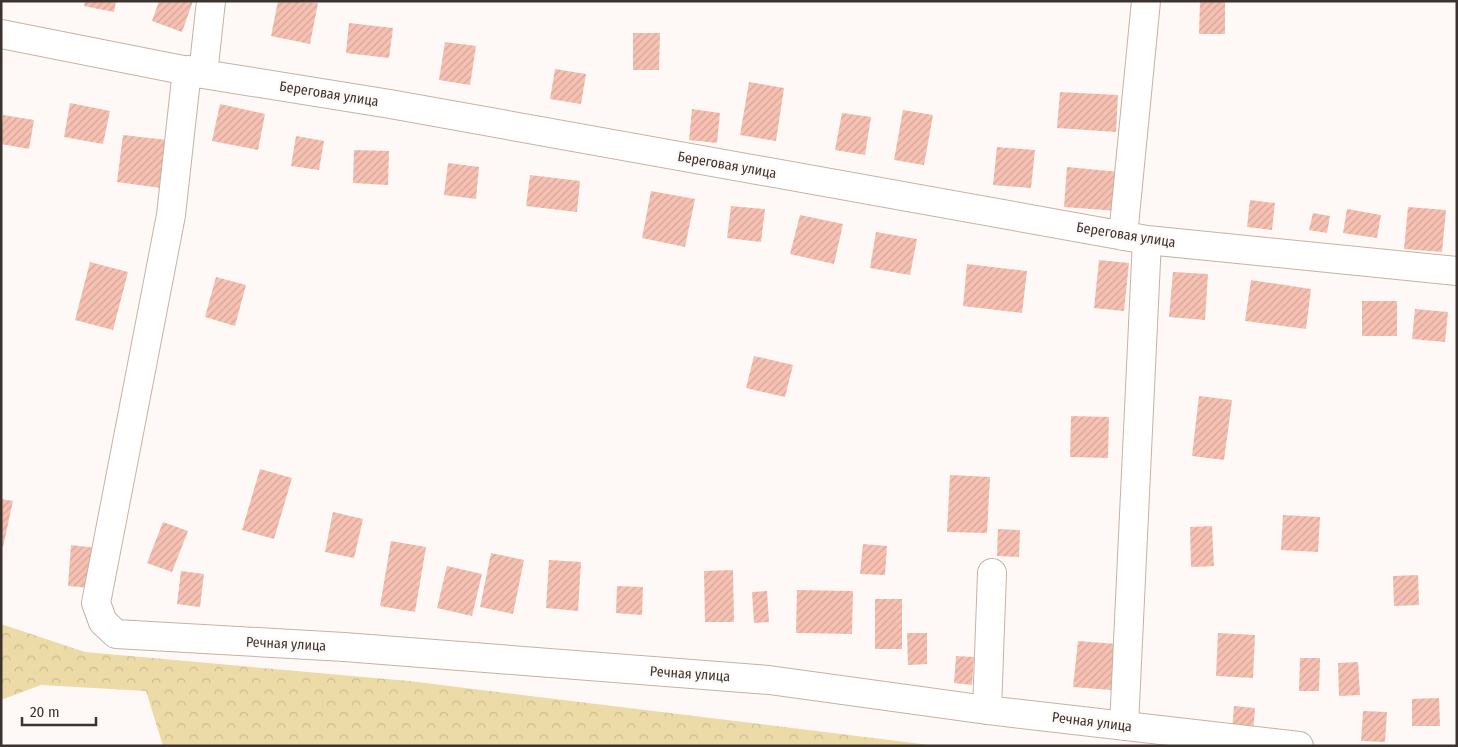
<svg xmlns="http://www.w3.org/2000/svg" width="1458" height="747" viewBox="0 0 1458 747" font-family="'Fira Sans Condensed',sans-serif">
<style>
.forest{fill:url(#forest-crowns)}
.building{fill:url(#building-hatch)}
.lines{fill:none;stroke-linecap:round;stroke-linejoin:round}
.minor-casing{stroke:#c7b1a3;stroke-width:30}
.minor{stroke:#fff;stroke-width:28}
.labels{text-anchor:middle;dominant-baseline:central;stroke-width:5;stroke-linejoin:round;paint-order:stroke}
.street-label{font-size:14px;fill:#3c332e;stroke:#fef9f6}
</style>
<defs>
<pattern id="forest-crowns" width="20" height="18" patternUnits="userSpaceOnUse" patternTransform="scale(1.25)"><rect width="20" height="18" fill="#ecdba6"/><path d="M2 6a3 3 0 1 1 6 0M12 15a3 3 0 1 1 6 0" fill="none" stroke="#cbbc8f"/></pattern>
<pattern id="building-hatch" width="6" height="6" patternUnits="userSpaceOnUse" patternTransform="scale(1.25)"><rect width="6" height="6" fill="#f6c1b2"/><path d="M-1 1l2-2M0 6l6-6M5 7l2-2" fill="none" stroke="#d4a699"/></pattern>
</defs>
<rect width="100%" height="100%" fill="#fef9f6"/>
<path class="forest" d="M1 624 85 652 409 681 938 746H163L146 691 41 685 1 700Z"/>
<path class="building" d="M85 1H116L114 12 84 6Z
M159 1H193L182 32 152 21Z
M278 1 318 3 310 44 271 36Z
M1200 1H1225V34H1199Z
M349 23 393 28 389 58 346 53Z
M633 33H660L659 70H633Z
M445 42 476 46 470 85 439 80Z
M555 69 586 74 581 104 550 99Z
M749 82 784 88 776 141 740 135Z
M1060 92 1118 95 1116 132 1057 128Z
M70 103 110 111 103 144 64 137Z
M220 104 265 114 258 150 212 141Z
M692 109 720 113 717 143 689 140Z
M903 110 933 115 924 165 894 160Z
M842 113 871 117 865 155 835 150Z
M3 115 34 120 29 149 1 144Z
M123 135 167 140 161 188 117 182Z
M296 136 324 141 319 170 291 166Z
M997 147 1035 150 1031 188 993 185Z
M354 150 389 151 388 185 353 183Z
M448 163 479 167 476 199 444 195Z
M1067 167 1120 172 1117 211 1064 207Z
M530 175 580 181 577 212 526 206Z
M651 191 695 199 685 247 642 238Z
M1250 200 1275 203 1272 230 1247 227Z
M731 206 765 209 761 242 727 238Z
M1408 207 1446 210 1442 252 1404 249Z
M1347 209 1381 215 1377 238 1343 233Z
M1313 213 1330 216 1327 233 1309 230Z
M800 215 843 224 834 264 790 254Z
M876 232 917 239 910 275 870 268Z
M1099 260 1129 263 1124 311 1094 308Z
M90 262 128 272 113 330 75 320Z
M967 264 1027 271 1022 313 963 306Z
M1173 272 1208 274 1205 320 1169 317Z
M216 277 246 285 235 326 205 317Z
M1251 280 1311 289 1306 329 1245 321Z
M1362 301H1397V336H1362Z
M1415 309 1448 312 1445 342 1412 339Z
M754 356 793 365 785 397 746 388Z
M1199 396 1232 400 1224 460 1192 456Z
M1071 416 1109 417 1108 458 1070 457Z
M260 469 292 478 274 539 242 530Z
M950 475 990 477 987 533 947 532Z
M1 499 13 501 3 547 1 546Z
M333 512 363 519 354 558 325 552Z
M1283 515 1320 517 1318 552 1281 550Z
M163 522 188 531 172 572 147 563Z
M1212 526 1214 566 1191 567 1190 527Z
M998 529 1020 530 1019 557 997 556Z
M391 541 426 547 415 612 380 606Z
M863 544 887 546 885 575 860 574Z
M71 545 96 548 92 588 68 586Z
M491 553 524 560 513 614 480 607Z
M549 560 581 562 578 611 546 608Z
M447 566 482 574 472 616 437 608Z
M733 570 734 622H705L704 571Z
M181 571 204 574 200 607 177 604Z
M1418 575 1419 605 1394 606 1393 576Z
M617 586 643 587 642 615 616 613Z
M797 590 853 591 852 634 796 633Z
M767 591 769 622 754 623 752 592Z
M875 599H902V649H875Z
M907 633H927V664L908 665Z
M1218 633 1255 635 1253 678 1216 676Z
M1078 641 1116 644 1111 690 1073 687Z
M956 656 974 657 972 685 954 683Z
M1300 658H1320L1319 691H1299Z
M1358 662 1360 695 1339 696 1338 663Z
M1439 698 1440 726H1412V699Z
M1234 706 1255 708 1253 733 1232 731Z
M1363 711 1387 712 1385 742 1361 741Z"/>
<g class="lines">
<g class="minor-casing">
<path id="minor" d="M1 34 203 74 390 104 1147 240 1457 271
M187 70 171 215 96 603 103 622 116 634 344 647 769 680 987 710 1299 746
M203 74 211 1
M1123 236 1146 1
M987 710 992 573
M1124 726 1147 240"/>
</g>
<use href="#minor" class="minor"/>
</g>
<g class="labels">
<g class="street-label">
<text transform="translate(329 94) rotate(9)">Береговая улица</text>
<text transform="translate(727 165) rotate(10)">Береговая улица</text>
<text transform="translate(1126 235) rotate(9)">Береговая улица</text>
<text transform="translate(286 644) rotate(3)">Речная улица</text>
<text transform="translate(690 674) rotate(4)">Речная улица</text>
<text transform="translate(1092 722) rotate(7)">Речная улица</text>
</g>
</g>
<rect width="1458" height="747" fill="none" stroke="#3c332e" stroke-width="5"/>
<path d="M22 717v8h74v-8" fill="none" stroke="#3c332e" stroke-width="2.5"/>
<text x="30" y="717" font-size="15" fill="#3c332e" stroke="#fef9f6" stroke-width="4" paint-order="stroke">20 m</text>
</svg>
